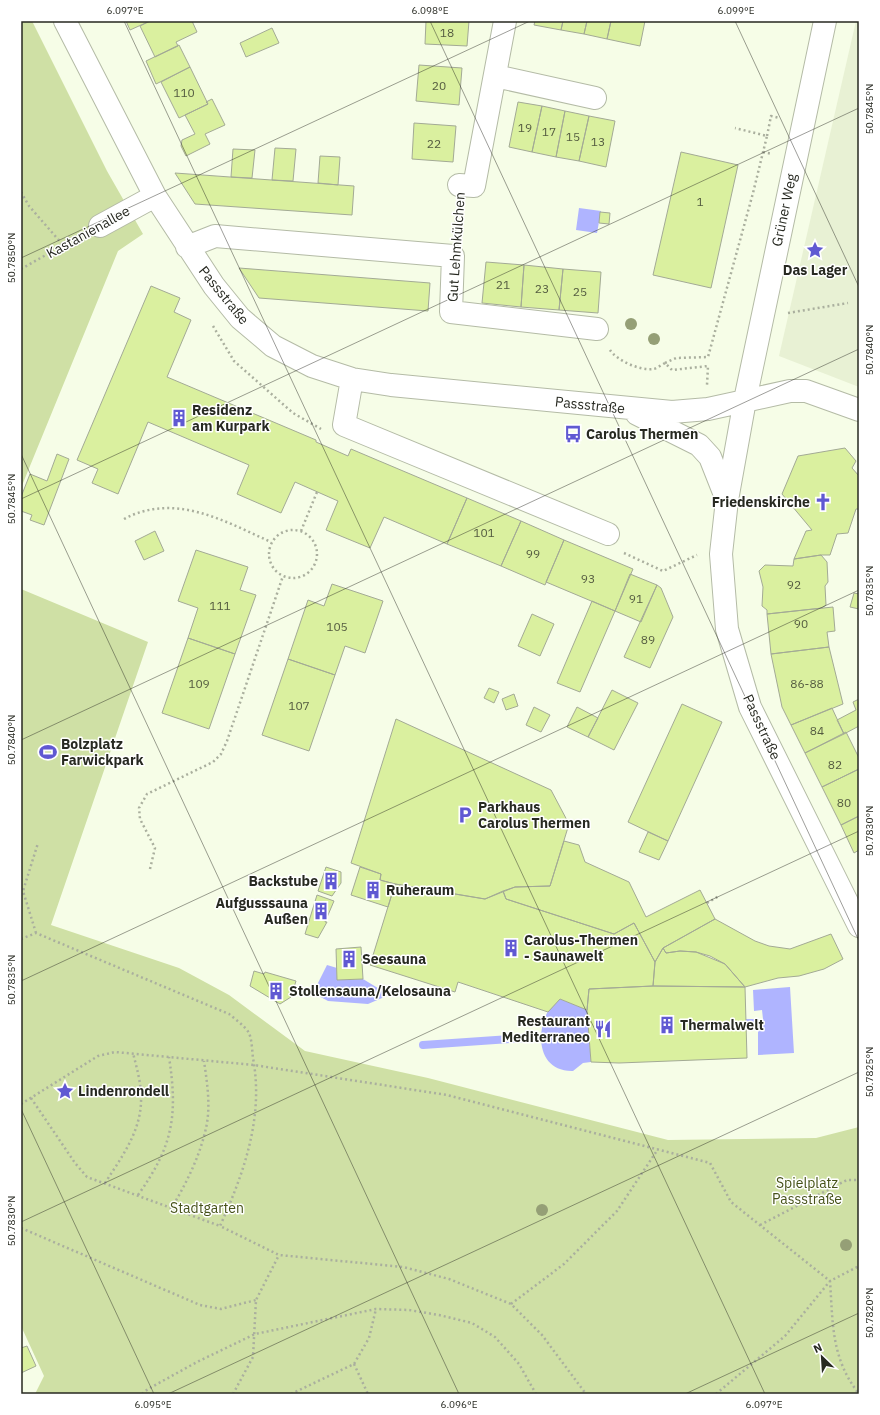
<svg xmlns="http://www.w3.org/2000/svg" width="880" height="1415" viewBox="0 0 880 1415" font-family="'IBM Plex Sans',sans-serif">
<style>
.built{fill:#e8f1d4}
.green{fill:#cfe0a5}
.water{fill:#afb4ff}
.lines{fill:none;stroke-linecap:round;stroke-linejoin:round}
.stream{stroke:#afb4ff;stroke-width:8}
.building{fill:#daf09f;stroke:#a3aa95}
.minor-casing{stroke:#b4bba6;stroke-width:24}
.path{stroke:#aaaf9e;stroke-width:2.5;stroke-dasharray:2 3;stroke-linecap:butt}
.minor{stroke:#fff;stroke-width:22}
.tree{fill:#959f76}
.ticks{fill:none;stroke:#272921;stroke-width:1;stroke-opacity:0.45}
.labels{text-anchor:middle;dominant-baseline:central;stroke-width:3;stroke-linejoin:round;paint-order:stroke}
.number-label{font-size:12px;fill:#545b40}
.street-label{font-size:14px;fill:#272921;stroke:#fff}
.poi-label{font-size:14px;font-weight:bold;fill:#272921;stroke:#fff;text-anchor:start}
.park-label{font-size:14px;fill:#465219;stroke:#fff}
.neatline{fill:none;stroke:#272921;stroke-width:1.5}
.ticks-label{font-size:10px;text-anchor:middle;fill:#272921}
</style>
<rect width="100%" height="100%" fill="#f6fde7"/>
<path class="built" d="M856 21H859V387L779 356Z"/>
<path class="green" d="M21 21H32L107 171 143 234 118 251 21 488Z
M21 589 148 642 51 925 179 968 229 995 305 1051 428 1078 668 1140 816 1138 859 1127V1394H35L44 1376 21 1326Z"/>
<path class="water" d="M579 208 601 211 597 233 576 230Z
M327 965 337 968 338 980 363 979 386 993 382 998 368 1004 328 1001 313 993Z
M790 987 794 1053 758 1055V1026H746V1019H763L762 1010 754 1011 753 990Z
M560 999 587 1010 591 1062 583 1063 573 1071C540 1072 535 1037 547 1013 550 1008 556 1003 560 999Z"/>
<g class="lines">
<path class="stream" d="M423 1045 525 1038"/>
</g>
<path class="building" d="M126 21H150L130 30Z
M150 21H192L197 32 176 42 178 46 155 57 140 26Z
M426 21H469L467 46 425 44Z
M535 21H563L561 30 534 25Z
M563 21H587L584 34 561 30Z
M587 21H611L607 39 584 34Z
M611 21H645L640 46 607 39Z
M272 28 279 43 246 57 240 43Z
M179 45 190 67 156 84 146 61Z
M419 65 462 68 459 105 416 101Z
M190 67 208 104 179 118 161 82Z
M212 99 225 125 205 134 210 144 186 156 181 146 182 140 195 134 185 115 208 104 206 102Z
M518 102 542 106 532 152 509 147Z
M542 106 565 111 556 157 532 152Z
M565 111 589 116 579 161 556 157Z
M589 116 615 121 606 167 579 161Z
M414 123 456 126 453 162 412 159Z
M275 148 296 149 293 181 272 180Z
M233 149 255 150 252 178 231 177Z
M681 152 738 165 711 288 653 275Z
M320 156 340 157 338 185 318 183Z
M175 173 354 186 352 215 195 204Z
M600 212 610 213 609 224 599 223Z
M486 262 524 265 521 307 482 303Z
M524 265 563 269 559 310 521 307Z
M239 268 430 283 428 311 259 298Z
M563 269 601 272 598 313 559 310Z
M151 286 180 298 174 312 191 320 167 377 316 440V442L348 456 351 449 467 498 447 544 384 517 370 548 326 530 338 501 295 482 281 513 237 494 249 465 148 422 118 494 92 483 98 469 77 460Z
M845 448 856 461 852 468 859 476V509H856L848 533 837 534 830 555H821L794 559 806 531 812 530 782 494 798 456Z
M57 454 69 459 44 525 30 520 32 515 21 511V497L30 474 47 481Z
M467 498 521 521 501 566 447 544Z
M521 521 564 540 545 585 501 566Z
M155 531 164 551 144 560 135 541Z
M564 540 633 569 615 611 546 582Z
M196 550 248 567 240 590 256 595 235 654 188 638 198 608 178 601Z
M821 555 827 562 828 582 825 586 826 605 822 608 767 614V610L762 606 763 587 759 571 765 565 793 566 794 559Z
M630 574 657 585 641 622 615 611Z
M332 584 383 601 365 653 345 646 335 675 288 659 308 600 324 606Z
M657 585 661 588 673 617 650 668 624 657Z
M854 593 859 594V609L850 607Z
M592 601 615 611 580 692 557 683Z
M833 607 835 631 827 632 829 647 771 654 767 614Z
M532 614 554 624 540 656 518 646Z
M188 638 235 654 209 729 162 713Z
M829 647 843 704 791 725 782 707 771 654Z
M288 659 335 675 309 751 262 735Z
M489 688 499 692 494 703 484 698Z
M612 690 638 703 614 750 588 737Z
M514 694 518 706 506 710 502 699Z
M859 699V726L844 734 837 720 856 710 853 702Z
M682 704 722 722 668 841 628 822Z
M534 707 550 715 541 732 526 725Z
M577 707 598 718 588 737 567 727Z
M832 708 844 734 805 753 791 725Z
M396 719 551 790 569 824 550 886 515 887 485 899 395 884 380 880 381 874 351 863Z
M846 732 859 758V769L822 787 805 753Z
M859 769V816L841 825 822 787Z
M859 816V850L854 853 841 825Z
M648 832 668 841 659 860 639 852Z
M564 841 579 845 585 862 629 882 646 917 700 890 715 919 663 948 655 962 634 923 614 934 506 899 503 891 515 887 550 886Z
M326 867 341 872V883L332 896 318 891Z
M360 867 381 874 380 880 395 884 388 907 351 895Z
M395 884 485 899 503 891 506 899 614 934 634 923 655 962 653 986 589 989 587 1010 560 999 548 1012 458 982 455 992 370 965Z
M317 895 334 901 325 922H327L318 938 305 934Z
M715 919 755 941 769 946 790 949 831 934 843 959 824 969 799 976 778 978 745 987 725 964 710 956 696 952 680 951 666 953 663 948Z
M361 947 363 979 337 980 336 949Z
M663 948 666 953 680 951 696 952 725 964 745 987 653 986 655 962Z
M254 971 264 974 265 972 296 981 291 997 280 1004 250 986Z
M653 986 745 987 747 1058 619 1063 591 1062 587 1010 589 989Z
M27 1346 36 1366 21 1373V1348Z"/>
<g class="lines">
<g class="minor-casing">
<path id="minor" d="M65 21 155 196 214 286 240 318 273 346 312 366 352 379 391 385 672 412 708 409 790 391H806L859 410
M825 21 745 400 727 500 721 554 727 629 750 707 859 926
M495 76 595 98
M459 185 474 186 505 21
M100 226 155 196
M187 247 215 236 453 256 451 312 597 329
M352 379 344 425 608 534
M637 414 699 445 710 457 727 500"/>
</g>
<path class="path" d="M767 136 771 116 780 118
M763 152 772 154
M21 192 29 206 63 245
M455 232 457 209
M21 269 78 237
M788 313 848 303
M213 326 234 361 293 413 321 429
M610 350C616 360 640 371 653 369 656 369 661 365 665 363L672 370 708 366 707 385
M665 363 676 358 708 357 753 193 767 136 735 128
M124 519C175 492 224 521 271 542
M269 554a24 24 0 1 1 48 0a24 24 0 1 1-48 0Z
M301 531 317 492
M624 553 663 571 697 555
M150 869 155 848 140 819 139 808 147 794 213 762 221 754 227 741 283 576
M707 903 719 896
M36 933 23 891 38 843
M21 939 36 933 229 1014C235 1019 245 1026 249 1033 252 1040 252 1050 253 1058 264 1117 244 1173 220 1226L279 1255 403 1267 449 1279 511 1304 542 1335 586 1394
M31 1098 75 1163 87 1177 220 1226
M21 1104 98 1056 115 1052 254 1065 447 1095 710 1163 731 1202 830 1281C833 1324 831 1358 859 1394
M105 1183C121 1158 140 1133 141 1102 142 1086 137 1069 133 1053
M138 1195C173 1146 178 1116 169 1057
M171 1209C186 1184 200 1156 206 1128 211 1106 207 1082 204 1061
M760 1225 847 1180H859
M21 1228 200 1305 221 1309 256 1300
M511 1304 564 1264 617 1211 658 1149
M354 1364 368 1394
M142 1394 148 1389 197 1362 255 1334 376 1309 409 1310 439 1315 472 1323 495 1337 519 1364 536 1394
M233 1394 253 1357 256 1300 279 1255
M291 1394 354 1364 369 1338 376 1309
M716 1394 785 1336 830 1281 859 1266"/>
<use href="#minor" class="minor"/>
</g>
<g class="tree">
<circle cx="631" cy="324" r="6"/>
<circle cx="654" cy="339" r="6"/>
<circle cx="542" cy="1210" r="6"/>
<circle cx="846" cy="1245" r="6"/>
</g>
<path class="ticks" d="M124 21 765 1394M430 21 859 941M735 21 859 287M21 258 530 21M21 454 459 1394M21 499 859 108M21 740 859 349M21 981 859 590M21 1109 154 1394M21 1222 859 831M168 1394 859 1072M685 1394 859 1313"/>
<defs>
<g id="sight-bare" transform="scale(1.38)"><path d="M0-6L1.8-2.2L6-1.7L2.9 1.2L3.7 5.4L0 3.3L-3.7 5.4L-2.9 1.2L-6-1.7L-1.8-2.2Z" fill="#6059d2" stroke="#fff" stroke-width="2.5" paint-order="stroke"/></g>
<g id="building-bare" transform="scale(1.38)"><path d="M-4-6H4V6H1V3H-1V6H-4ZM-2.5-4.3h1.7v1.8h-1.7ZM.8-4.3h1.7v1.8H.8ZM-2.5-1h1.7V.8h-1.7ZM.8-1h1.7V.8H.8Z" fill="#6059d2" stroke="#fff" stroke-width="2.5" paint-order="stroke"/></g>
<g id="bus-bare" transform="scale(1.38)"><path d="M-5-6H5V4H4V6H2V4H-2V6H-4V4H-5ZM-3.5-4V0h7V-4ZM-3.5 1.2v1.5H-2V1.2ZM2 1.2v1.5H3.5V1.2Z" fill="#6059d2" stroke="#fff" stroke-width="2.5" paint-order="stroke"/></g>
<g id="church-bare" transform="scale(1.38)"><path d="M-1.2-6h2.4v3.5h3.3v2.4h-3.3V6h-2.4V-.1h-3.3v-2.4h3.3Z" fill="#6059d2" stroke="#fff" stroke-width="2.5" paint-order="stroke"/></g>
<g id="stadium-bare" transform="scale(1.38)"><path d="M0-5a6.5 5 0 1 0 0 10a6.5 5 0 1 0 0-10ZM-3.5-1.8h7v3.6h-7Z" fill="#6059d2" stroke="#fff" stroke-width="2.5" paint-order="stroke"/></g>
<g id="parking-bare" transform="scale(1.38)"><path d="M-3.5-5.5H1a3.5 3.5 0 0 1 0 7H-1V5.5H-3.5ZM-1-3.4V-.6H.8a1.4 1.4 0 0 0 0-2.8Z" fill="#6059d2" stroke="#fff" stroke-width="2.5" paint-order="stroke"/></g>
<g id="restaurant-bare" transform="scale(1.38)"><path d="M-5-6h1v4h1v-4h1v4h1v-4h1v5L-1.5 .5V6h-2V.5L-5-1ZM5-6V6H3V1.5H1.5Q1.5-4 5-6Z" fill="#6059d2" stroke="#fff" stroke-width="2.5" paint-order="stroke"/></g>
</defs>
<g fill-rule="evenodd">
<use href="#sight-bare" x="815" y="250"/>
<use href="#building-bare" x="179" y="418"/>
<use href="#bus-bare" x="573" y="434"/>
<use href="#church-bare" x="823" y="502"/>
<use href="#stadium-bare" x="48" y="752"/>
<use href="#parking-bare" x="465" y="815"/>
<use href="#building-bare" x="331" y="881"/>
<use href="#building-bare" x="373" y="890"/>
<use href="#building-bare" x="321" y="911"/>
<use href="#building-bare" x="511" y="948"/>
<use href="#building-bare" x="349" y="959"/>
<use href="#building-bare" x="276" y="991"/>
<use href="#building-bare" x="667" y="1025"/>
<use href="#restaurant-bare" x="603" y="1029"/>
<use href="#sight-bare" x="65" y="1091"/>
</g>
<g class="labels">
<g class="number-label">
<text x="447" y="32">18</text>
<text x="439" y="85">20</text>
<text x="184" y="92">110</text>
<text x="525" y="127">19</text>
<text x="549" y="131">17</text>
<text x="573" y="136">15</text>
<text x="598" y="141">13</text>
<text x="434" y="143">22</text>
<text x="700" y="201">1</text>
<text x="503" y="284">21</text>
<text x="542" y="288">23</text>
<text x="580" y="291">25</text>
<text x="484" y="532">101</text>
<text x="533" y="553">99</text>
<text x="588" y="578">93</text>
<text x="794" y="584">92</text>
<text x="636" y="598">91</text>
<text x="220" y="605">111</text>
<text x="801" y="623">90</text>
<text x="337" y="626">105</text>
<text x="648" y="639">89</text>
<text x="199" y="683">109</text>
<text x="807" y="683">86-88</text>
<text x="299" y="705">107</text>
<text x="817" y="730">84</text>
<text x="835" y="764">82</text>
<text x="844" y="802">80</text>
</g>
<g class="street-label">
<text transform="translate(784 210) rotate(-78)">Grüner Weg</text>
<text transform="translate(88 232) rotate(-29)">Kastanienallee</text>
<text transform="translate(456 247) rotate(-86)">Gut Lehmkülchen</text>
<text transform="translate(224 295) rotate(51)">Passstraße</text>
<text transform="translate(590 405) rotate(6)">Passstraße</text>
<text transform="translate(762 727) rotate(65)">Passstraße</text>
</g>
<g class="poi-label">
<text x="815" y="270" text-anchor="middle">Das Lager</text>
<text x="192" y="410">Residenz<tspan x="192" dy="16">am Kurpark</tspan></text>
<text x="586" y="434">Carolus Thermen</text>
<text x="810" y="502" text-anchor="end">Friedenskirche</text>
<text x="61" y="744">Bolzplatz<tspan x="61" dy="16">Farwickpark</tspan></text>
<text x="478" y="807">Parkhaus<tspan x="478" dy="16">Carolus Thermen</tspan></text>
<text x="318" y="881" text-anchor="end">Backstube</text>
<text x="386" y="890">Ruheraum</text>
<text x="308" y="903" text-anchor="end">Aufgusssauna<tspan x="308" dy="16">Außen</tspan></text>
<text x="524" y="940">Carolus-Thermen<tspan x="524" dy="16">- Saunawelt</tspan></text>
<text x="362" y="959">Seesauna</text>
<text x="289" y="991">Stollensauna/Kelosauna</text>
<text x="590" y="1021" text-anchor="end">Restaurant<tspan x="590" dy="16">Mediterraneo</tspan></text>
<text x="680" y="1025">Thermalwelt</text>
<text x="78" y="1091">Lindenrondell</text>
</g>
<g class="park-label">
<text x="807" y="1183">Spielplatz<tspan x="807" dy="16">Passstraße</tspan></text>
<text x="207" y="1208">Stadtgarten</text>
</g>
</g>
<rect width="880" height="1415" fill="none" stroke="#ffffff" stroke-width="44"/>
<g transform="translate(822 1357) rotate(335)" stroke="#ffffff" stroke-width="3" paint-order="stroke">
<path d="M0-3L7 15L0 10L-7 15Z" fill="#272921"/>
<text y="-6" font-size="11" font-weight="bold" text-anchor="middle" fill="#272921">N</text>
</g>
<rect x="22" y="22" width="836" height="1371" class="neatline"/>
<g class="ticks-label">
<text x="125" y="14">6.097°E</text>
<text x="430" y="14">6.098°E</text>
<text x="736" y="14">6.099°E</text>
<text transform="translate(869 109) rotate(-90)" y="4">50.7845°N</text>
<text transform="translate(11 258) rotate(-90)" y="4">50.7850°N</text>
<text transform="translate(869 350) rotate(-90)" y="4">50.7840°N</text>
<text transform="translate(11 499) rotate(-90)" y="4">50.7845°N</text>
<text transform="translate(869 591) rotate(-90)" y="4">50.7835°N</text>
<text transform="translate(11 740) rotate(-90)" y="4">50.7840°N</text>
<text transform="translate(869 831) rotate(-90)" y="4">50.7830°N</text>
<text transform="translate(11 980) rotate(-90)" y="4">50.7835°N</text>
<text transform="translate(869 1072) rotate(-90)" y="4">50.7825°N</text>
<text transform="translate(11 1221) rotate(-90)" y="4">50.7830°N</text>
<text transform="translate(869 1313) rotate(-90)" y="4">50.7820°N</text>
<text x="153" y="1408">6.095°E</text>
<text x="459" y="1408">6.096°E</text>
<text x="764" y="1408">6.097°E</text>
</g>
</svg>
